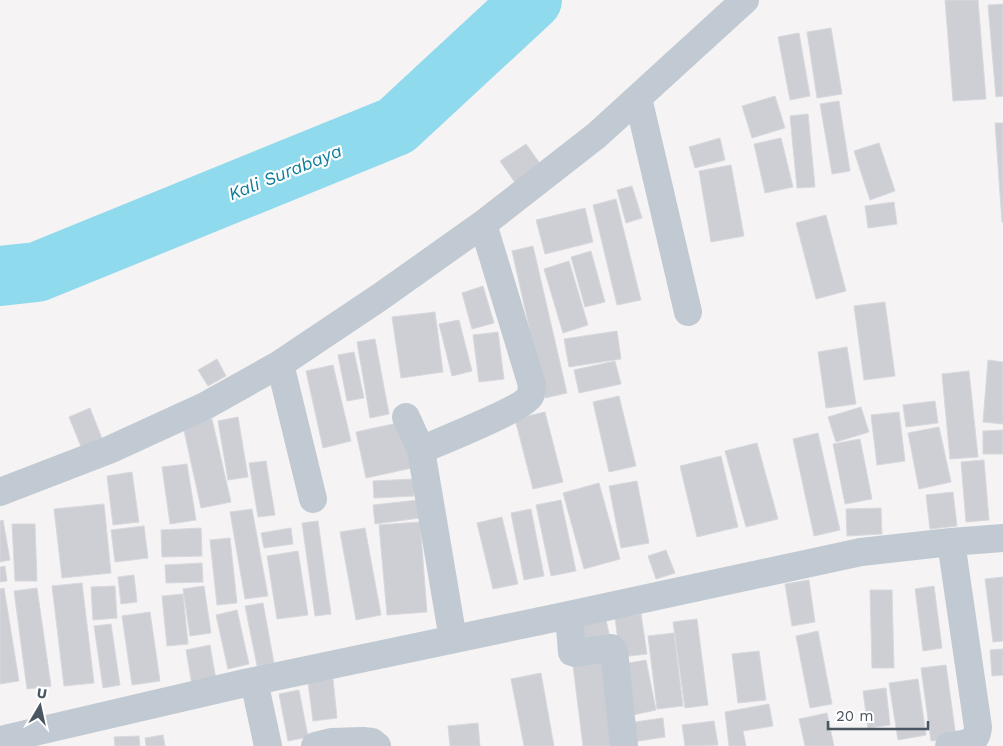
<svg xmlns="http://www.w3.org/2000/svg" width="1003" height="746" viewBox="0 0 1003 746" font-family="'Work Sans',sans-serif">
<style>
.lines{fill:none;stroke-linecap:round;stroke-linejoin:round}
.river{stroke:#90daee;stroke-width:60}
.building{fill:#cdcfd5;stroke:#d7d9de}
.minor{stroke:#c1cad2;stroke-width:28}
.labels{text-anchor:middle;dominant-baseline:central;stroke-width:4.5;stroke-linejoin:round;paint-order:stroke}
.water-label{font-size:18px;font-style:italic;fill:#0c7c9b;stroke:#fff}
</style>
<rect width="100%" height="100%" fill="#f5f3f3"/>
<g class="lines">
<path class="river" d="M0 276 37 272 396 126 532 0"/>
</g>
<path class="building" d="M945 0H978L986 99 953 101Z
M1003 4V96L996 97 988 5Z
M831 28 842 94 817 98 807 32Z
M799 33 810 96 790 100 778 37Z
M775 96 785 128 752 138 742 106Z
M839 101 850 171 832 174 820 104Z
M808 114 815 187 797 188 790 116Z
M995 123H1003V222H1002Z
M720 138 725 160 695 168 689 147Z
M781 138 793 187 765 193 754 144Z
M879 143 895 191 870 200 854 151Z
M526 144 544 169 518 187 500 161Z
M731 165 744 236 711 242 699 171Z
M632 186 642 218 626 223 617 190Z
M616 199 641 300 617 305 593 205Z
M894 202 897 224 868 228 865 206Z
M585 208 593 242 545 254 536 220Z
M826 215 846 291 816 299 796 223Z
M533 246 567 393 545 398 512 251Z
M591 251 605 302 585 307 571 257Z
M569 261 588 325 563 333 544 269Z
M483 286 494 323 472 329 462 293Z
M885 302 895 376 864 380 854 306Z
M435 312 443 372 401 378 392 317Z
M459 320 472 371 452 376 439 324Z
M617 331 621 359 569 367 564 339Z
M498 332 504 379 479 382 473 335Z
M375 339 389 414 370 418 357 342Z
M847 347 856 404 826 408 818 352Z
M354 352 364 398 347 401 338 355Z
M217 359 226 376 208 386 198 370Z
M988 360 1003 362V424L983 422Z
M615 361 621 384 579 393 574 370Z
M333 365 351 441 323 448 306 371Z
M969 371 978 457 950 459 942 374Z
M619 396 636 466 609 472 593 402Z
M935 401 938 423 906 427 903 405Z
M861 407 869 432 836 442 828 417Z
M90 408 103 441 82 449 69 417Z
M545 412 563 482 533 489 515 419Z
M899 412 905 461 877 465 871 415Z
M238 417 248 477 228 480 218 421Z
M212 419 231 502 201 508 183 426Z
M402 422 412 468 366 478 356 432Z
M939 427 951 482 919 489 908 433Z
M1003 430V454H983V431Z
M818 433 840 530 814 536 793 439Z
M860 439 872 499 845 504 833 444Z
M757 443 778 519 746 527 725 451Z
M721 456 738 527 697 537 680 466Z
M984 460 989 520 966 522 961 462Z
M266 461 275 515 258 517 249 463Z
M187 464 196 520 170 524 162 467Z
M132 472 139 522 113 525 107 476Z
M414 479V496L374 498 373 481Z
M637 481 649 543 621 548 609 486Z
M599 483 620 559 584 569 563 493Z
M953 492 957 526 930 529 926 495Z
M418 500 420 518 375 524 373 505Z
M561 500 576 571 551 576 536 505Z
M104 504 111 573 62 578 54 509Z
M881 508 882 534 847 536 846 509Z
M252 509 268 596 245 599 230 512Z
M531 509 544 576 524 580 511 513Z
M502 517 518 584 493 589 477 523Z
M3 520 10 560 0 562V521Z
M318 521 331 614 315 616 302 523Z
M420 522 427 612 387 615 379 525Z
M12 524H35L37 581H15Z
M144 526 148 558 115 562 111 530Z
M201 528 202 556 162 557 161 530Z
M291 528 293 544 264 548 261 533Z
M365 528 381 615 356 620 340 532Z
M230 538 237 603 217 605 210 540Z
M666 550 675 573 656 579 648 556Z
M298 551 308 615 277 619 267 556Z
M202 563 203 582 166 583 165 565Z
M5 566 7 581 0 582V567Z
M134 575 137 602 121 604 118 577Z
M1003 577V641L993 642 985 579Z
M809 580 815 622 792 626 785 584Z
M82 583 94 683 64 686 52 586Z
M115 586 117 618 93 620 91 587Z
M204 586 211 633 190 636 183 589Z
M934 586 942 648 923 651 915 589Z
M4 588 19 681 0 684V589Z
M37 588 51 686 27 689 14 591Z
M870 590H892L894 668H872Z
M183 594 188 644 167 646 162 596Z
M263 603 274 663 257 666 245 606Z
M237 610 249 664 228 669 216 615Z
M150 612 160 681 132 685 122 616Z
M641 614 647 654 620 657 615 618Z
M697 619 708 705 685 708 673 622Z
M606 620 611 642 587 648 581 626Z
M111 624 120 685 103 688 94 626Z
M818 631 832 704 810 708 796 636Z
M674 633 683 706 657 709 648 636Z
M210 645 216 680 192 685 186 650Z
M1003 649V675L992 676 990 650Z
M759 651 766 700 738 703 732 654Z
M604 654 616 746H583L572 658Z
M646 660 656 710 633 715 623 664Z
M946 665 956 737 931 741 921 668Z
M541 673 554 746H524L511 679Z
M333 679 337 718 313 721 308 682Z
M918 679 926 735 898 740 889 683Z
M886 688 890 725 868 728 863 691Z
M299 690 308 737 288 741 279 694Z
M769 704 773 726 743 731 746 746H729L725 712Z
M827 713 834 746H805L799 719Z
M663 718 665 737 632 742 628 723Z
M714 721 718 745 685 746 682 725Z
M478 723 480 746H450L448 726Z
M163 735 165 746H146L145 738Z
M139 736 140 746H115L114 737Z"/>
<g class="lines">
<path class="minor" d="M638 98 688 312
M280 364 313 499
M406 417 421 450 453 639
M421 450C439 442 523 409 530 396 532 393 531 389 532 385L483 224
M0 492 109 450 205 406 280 364 380 297 483 224 597 135 745 0
M569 615 572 652 575 653 611 648 614 651 624 746
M254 681 268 746
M0 740 245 683 569 615 861 552 951 542 1003 538
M315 746 331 742 363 741 372 742 377 746
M949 746C963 744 977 745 978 727L951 542"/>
</g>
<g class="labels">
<g class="water-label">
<text transform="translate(285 172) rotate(-22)">Kali Surabaya</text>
</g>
</g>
<g transform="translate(40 706) rotate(9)" stroke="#ffffff" stroke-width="4" paint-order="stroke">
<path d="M0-4L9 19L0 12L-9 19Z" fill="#4a5661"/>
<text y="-8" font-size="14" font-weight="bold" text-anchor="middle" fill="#4a5661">U</text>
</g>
<path d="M828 721v8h100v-8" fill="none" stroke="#4a5661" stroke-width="2.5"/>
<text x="836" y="721" font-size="15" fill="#4a5661" stroke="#ffffff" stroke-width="4" paint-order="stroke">20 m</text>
</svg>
